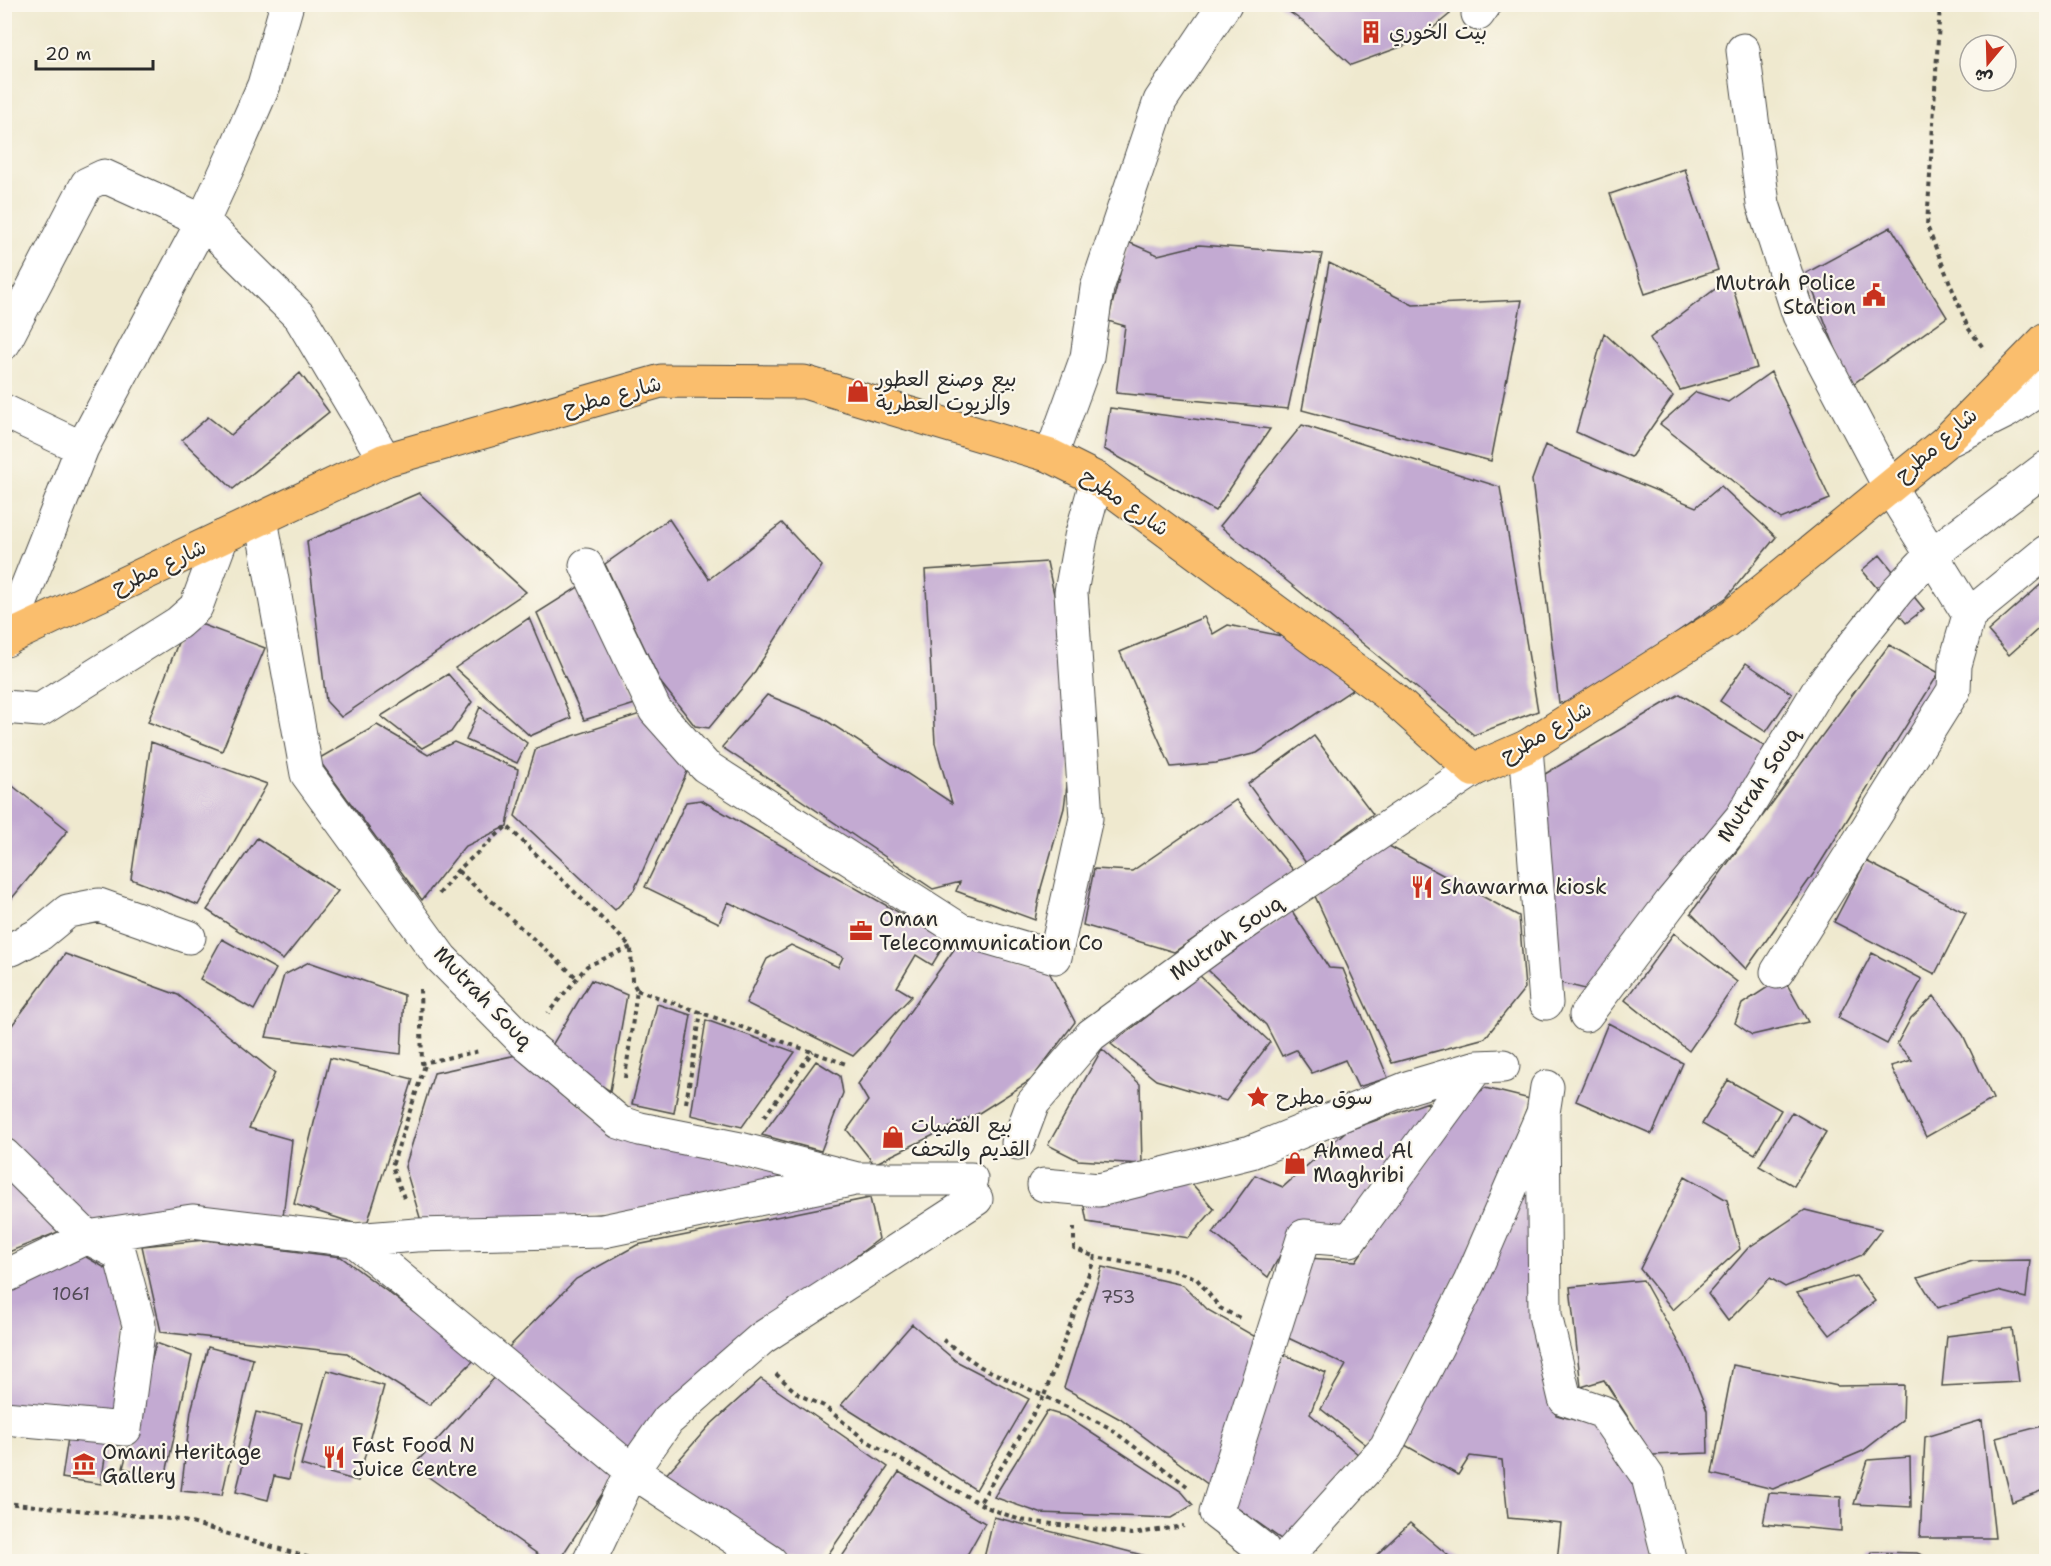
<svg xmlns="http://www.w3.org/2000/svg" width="2051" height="1566" viewBox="0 0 2051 1566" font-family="'Shantell Sans','Playpen Sans Arabic',sans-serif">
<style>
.building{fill:#c3aad2}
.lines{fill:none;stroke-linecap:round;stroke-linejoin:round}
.minor-casing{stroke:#484844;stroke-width:35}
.major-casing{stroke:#484844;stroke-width:35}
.path{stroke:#484844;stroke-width:4;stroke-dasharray:4.5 4.5;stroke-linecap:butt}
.minor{stroke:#fff;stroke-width:33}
.major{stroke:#fabe6d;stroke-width:33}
.labels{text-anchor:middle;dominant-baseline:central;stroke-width:4.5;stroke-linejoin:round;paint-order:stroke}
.number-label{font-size:18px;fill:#514b55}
.poi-label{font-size:21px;fill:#2b2b2b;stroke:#fbf7ec;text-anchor:start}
.street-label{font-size:21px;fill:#2b2b2b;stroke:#fbf7ec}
</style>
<rect width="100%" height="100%" fill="#fbf7ec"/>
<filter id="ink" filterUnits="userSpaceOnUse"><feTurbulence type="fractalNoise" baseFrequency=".0167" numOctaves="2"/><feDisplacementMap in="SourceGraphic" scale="12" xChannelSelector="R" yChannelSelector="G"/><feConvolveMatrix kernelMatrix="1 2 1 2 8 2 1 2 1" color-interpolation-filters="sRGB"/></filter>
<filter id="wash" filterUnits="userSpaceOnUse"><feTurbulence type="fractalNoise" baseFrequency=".008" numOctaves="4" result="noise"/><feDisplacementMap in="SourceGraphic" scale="24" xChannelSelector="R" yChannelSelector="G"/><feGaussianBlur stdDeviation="1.35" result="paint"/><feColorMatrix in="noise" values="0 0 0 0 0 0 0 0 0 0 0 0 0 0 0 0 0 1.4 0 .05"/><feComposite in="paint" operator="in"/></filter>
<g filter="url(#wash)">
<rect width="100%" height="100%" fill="#efe9cf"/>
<g id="blocks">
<path class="building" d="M1278 4H1442L1450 14 1417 41 1351 65 1305 23Z
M1685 169 1718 270 1645 294 1610 194Z
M1891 227 1947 317 1850 386 1806 273Z
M1128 242 1158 255 1199 245 1322 254 1288 409 1116 393 1125 326 1108 321Z
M1329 263 1413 305 1522 300 1491 461 1302 410Z
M1730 278 1757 368 1680 390 1650 338Z
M1604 333 1673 396 1631 457 1576 432Z
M1771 372 1830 499 1781 519 1660 424 1696 392 1728 402Z
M300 373 329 412 233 489 182 440 208 417 231 435Z
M1110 408 1270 429 1215 511 1104 449Z
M1302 425 1500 487 1538 711 1474 735 1220 526Z
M1545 445 1696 507 1721 486 1776 537 1727 597 1579 701 1559 703 1532 480Z
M419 493 526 592 341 717 326 701 307 541Z
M669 519 709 579 782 523 822 566 752 676 709 728 695 726 661 683 605 564Z
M1880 555 1924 609 1906 623 1862 570Z
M1047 562 1069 663 1074 733 1064 808 1041 888 1035 920 956 891 960 882 933 889 722 747 767 695 821 717 952 803 935 743 925 570Z
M2046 580V622L2009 655 1988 631Z
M583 584 638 703 584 720 537 613Z
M1204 617 1213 634 1228 625 1301 640 1352 690 1257 753 1216 763 1171 767 1120 652Z
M529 618 571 718 530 736 455 668Z
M187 619 265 648 222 751 148 722Z
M1889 645 1939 673 1814 873 1746 969 1691 913Z
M1746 663 1792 694 1766 732 1720 701Z
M448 674 472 702 451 732 422 748 381 716Z
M1680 694 1765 746 1734 802 1585 989 1553 981 1545 774Z
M480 707 527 743 517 763 466 740Z
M643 713 691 763 634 890 615 910 515 816 536 748Z
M377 725 428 755 454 742 518 769 507 826 464 847 422 900 318 759Z
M1314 736 1373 814 1306 863 1248 784Z
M151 742 267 784 198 905 131 879Z
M4 779 68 830 4 908Z
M701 800 947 940 932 965 916 955 897 987 912 996 853 1056 746 1003 767 959 791 945 838 967 843 957 728 902 719 923 645 887 686 802Z
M1236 800 1294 871 1174 952 1083 925 1094 869 1132 871Z
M257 838 338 891 283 960 207 910Z
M1387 845 1519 916 1525 988 1485 1038 1392 1063 1314 894Z
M1866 861 1966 913 1935 974 1834 922Z
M1292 911 1329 968 1343 969 1388 1078 1358 1087 1345 1060 1312 1073 1296 1050 1282 1056 1266 1025 1208 970Z
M1674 933 1737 982 1689 1051 1625 1000Z
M222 939 276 969 254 1010 200 979Z
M960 941 1048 970 1075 1022 1031 1080 979 1113 874 1164 847 1130 868 1101 858 1084Z
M1872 953 1922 979 1887 1044 1838 1018Z
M65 954 178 995 275 1073 249 1128 292 1140 283 1217 89 1222 4 1135V1036Z
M309 962 404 995 401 1054 266 1037 284 975Z
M1200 976 1270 1042 1226 1101 1156 1080 1111 1044Z
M1783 977 1808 1022 1752 1035 1735 1023 1742 1004Z
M591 980 627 995 610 1091 548 1052Z
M1934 996 1963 1035 1993 1099 1926 1137 1891 1066 1912 1060 1897 1044 1911 1018Z
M657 1004 691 1015 674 1113 632 1104Z
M706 1020 795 1052 742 1127 691 1115Z
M1608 1023 1683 1063 1652 1134 1576 1101Z
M1102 1049 1140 1084 1142 1164 1078 1160 1048 1145Z
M521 1054 612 1132 811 1180 629 1212 521 1220 421 1221 405 1167 434 1073Z
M330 1058 413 1079 366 1227 294 1204Z
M816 1061 840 1076 843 1093 821 1151 762 1135Z
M1728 1080 1781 1110 1755 1154 1702 1124Z
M1485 1088 1530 1099 1492 1206 1369 1447 1321 1409 1346 1365 1286 1337 1307 1258 1356 1261 1466 1102Z
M1428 1102V1119L1344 1227 1298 1223 1268 1277 1213 1233 1255 1175 1283 1187 1346 1131Z
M1792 1112 1826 1132 1794 1186 1759 1166Z
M1536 1148 1538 1261 1556 1415 1597 1426 1635 1478 1656 1562H1557L1561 1523 1508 1518 1502 1460 1470 1456 1458 1475 1396 1440Z
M4 1174 58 1232 4 1254Z
M1685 1176 1727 1200 1740 1249 1673 1310 1640 1269Z
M1187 1178 1214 1209 1189 1238 1087 1222 1082 1196Z
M870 1198 879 1239 774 1318 626 1454 508 1348 576 1279 637 1245Z
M1805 1210 1882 1229 1862 1255 1785 1287 1770 1278 1728 1321 1708 1294 1748 1248Z
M205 1240 341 1257 476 1358 429 1405 347 1353 161 1332 142 1246Z
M81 1254 112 1272 127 1331 115 1413 4 1406V1284Z
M2030 1260 2026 1298 1998 1291 1937 1308 1918 1278 1973 1261Z
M1102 1267 1183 1285 1208 1310 1261 1340 1213 1488 1120 1419 1064 1388Z
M1856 1276 1875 1301 1830 1335 1797 1293Z
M1643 1280 1685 1355 1707 1411 1708 1453 1652 1455 1604 1380 1581 1387 1570 1287Z
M912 1324 956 1361 1029 1399 976 1490 841 1405Z
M2012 1328 2019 1382 1942 1386 1947 1336Z
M156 1343 192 1356 165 1478 123 1468Z
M208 1347 253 1359 222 1495 181 1491 191 1411Z
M1283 1354 1326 1373 1310 1414 1359 1455 1288 1544 1233 1505Z
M1733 1365 1838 1386 1904 1385 1903 1420 1863 1451 1773 1489 1712 1474Z
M327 1370 384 1386 358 1481 301 1465Z
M499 1373 617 1471 558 1562H549L413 1466Z
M761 1379 888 1467 823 1562H789L662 1479 708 1427Z
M1047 1411 1067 1417 1182 1492 1193 1505 1171 1518 1040 1513 994 1497Z
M256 1412 302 1423 289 1479 274 1476 268 1500 236 1492Z
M1982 1420 1995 1538H1920L1925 1437Z
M2046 1425V1489L2012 1502 1996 1438Z
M69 1431 108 1438 101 1484 62 1478Z
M1910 1457 1911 1507 1854 1504 1868 1460Z
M899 1472 985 1523 963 1562H846L841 1558Z
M1769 1493 1841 1497V1531L1763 1524Z
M994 1517 1150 1557 1149 1562H983Z
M1410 1523 1456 1562H1369Z
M1872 1552 1917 1553 1937 1561 1869 1562Z"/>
</g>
</g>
<g filter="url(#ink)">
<use href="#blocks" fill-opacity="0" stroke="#484844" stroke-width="1.5"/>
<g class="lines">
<g class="minor-casing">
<path id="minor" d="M1478 14 1485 4
M1743 50 1763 204 1799 315 1889 486 1969 615 2046 552
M4 343 87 184 104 176 203 221 300 317 385 460
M4 411 82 448
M1951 439 2007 411 2046 385
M1051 456 1087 357 1097 288 1160 101 1225 4
M261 519 307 774 441 958 524 1042 619 1122 640 1129 740 1149 857 1179H971
M586 565 655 710 705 766 959 929 1055 957 1086 818 1071 592 1081 537 1097 479
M6 640 82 448 203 221 232 158 264 85 287 4
M4 707 40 710 178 623 196 607 222 537
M1526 747 1546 1003
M4 948 12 949 40 934 68 911 99 905 189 937
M1777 972 1954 690 1955 665 1969 615
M1586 1015 1672 901 1741 818 1821 686 1898 590 1930 556 2046 468
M1547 1087 1543 1113 1545 1315 1565 1399 1603 1412 1648 1477 1670 1562
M1018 1143 1033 1103 1091 1035 1232 932 1473 770
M4 1155 87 1237 120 1254 139 1325 125 1429 4 1418
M1044 1185 1099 1190 1251 1152 1410 1087 1477 1067 1503 1066
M354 1240 632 1471 771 1562
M4 1277 87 1237 192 1221 354 1240 416 1235 603 1231 850 1180
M1284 1560 1386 1447 1470 1282 1543 1113
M589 1562 632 1471 668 1420 762 1338 976 1199
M1256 1562 1263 1549 1216 1513 1304 1236 1350 1240 1477 1067"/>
</g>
<g class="major-casing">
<path id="major" d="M4 640 385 460 661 381 804 382 1051 456 1097 479 1389 695 1473 770 1526 747 1726 621 1945 442 2046 339"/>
</g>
<path class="path" d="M1940 4 1927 226 1968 328 1985 350
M458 871 577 978
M439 894 457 871 507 826 631 947 587 966 548 1013
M420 989 422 1063 480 1051
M637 990 846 1064
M625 1078 637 990 632 981 631 947
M686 1103 701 1012
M764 1117 813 1051
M404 1198 392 1166 426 1062
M1074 1227V1248L1095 1257
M943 1340 981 1367 1044 1396 1095 1257 1174 1271 1196 1278 1220 1308 1240 1318
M776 1374 799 1395 824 1406 865 1440 986 1507 1020 1520 1132 1534 1184 1526
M981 1501 1044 1396 1108 1427 1187 1486
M4 1503 181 1520 324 1562"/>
<use href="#minor" class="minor"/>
<use href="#major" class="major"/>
</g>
</g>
<defs>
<g id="building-bare" transform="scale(1.8)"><path d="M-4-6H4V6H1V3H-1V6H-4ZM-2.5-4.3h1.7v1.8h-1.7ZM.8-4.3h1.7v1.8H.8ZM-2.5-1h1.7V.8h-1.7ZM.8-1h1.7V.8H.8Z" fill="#c8321e" stroke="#fbf7ec" stroke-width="2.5" paint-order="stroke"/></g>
<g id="civic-bare" transform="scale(1.8)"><path d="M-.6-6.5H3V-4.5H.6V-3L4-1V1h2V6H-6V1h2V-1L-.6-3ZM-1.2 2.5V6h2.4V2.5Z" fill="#c8321e" stroke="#fbf7ec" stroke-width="2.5" paint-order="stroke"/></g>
<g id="shop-bare" transform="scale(1.8)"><path d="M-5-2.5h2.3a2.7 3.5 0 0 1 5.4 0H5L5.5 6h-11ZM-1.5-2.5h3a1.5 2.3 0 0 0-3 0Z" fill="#c8321e" stroke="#fbf7ec" stroke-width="2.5" paint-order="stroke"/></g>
<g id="restaurant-bare" transform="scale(1.8)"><path d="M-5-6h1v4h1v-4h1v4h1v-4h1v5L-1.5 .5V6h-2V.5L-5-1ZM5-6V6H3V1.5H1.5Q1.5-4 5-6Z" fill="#c8321e" stroke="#fbf7ec" stroke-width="2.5" paint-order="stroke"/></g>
<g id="office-bare" transform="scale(1.8)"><path d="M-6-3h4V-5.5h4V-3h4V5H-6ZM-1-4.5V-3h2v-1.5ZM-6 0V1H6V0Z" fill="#c8321e" stroke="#fbf7ec" stroke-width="2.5" paint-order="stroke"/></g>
<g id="sight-bare" transform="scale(1.8)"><path d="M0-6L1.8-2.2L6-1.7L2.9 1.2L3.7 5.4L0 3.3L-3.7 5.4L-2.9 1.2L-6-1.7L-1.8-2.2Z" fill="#c8321e" stroke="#fbf7ec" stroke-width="2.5" paint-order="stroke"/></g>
<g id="museum-bare" transform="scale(1.8)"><path d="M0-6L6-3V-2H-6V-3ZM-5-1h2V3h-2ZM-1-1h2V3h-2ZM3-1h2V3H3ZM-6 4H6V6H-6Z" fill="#c8321e" stroke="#fbf7ec" stroke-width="2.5" paint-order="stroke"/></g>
</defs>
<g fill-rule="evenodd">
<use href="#building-bare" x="1371" y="32"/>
<use href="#civic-bare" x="1874" y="295"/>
<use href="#shop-bare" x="858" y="391"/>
<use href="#restaurant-bare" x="1422" y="887"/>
<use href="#office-bare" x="861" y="931"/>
<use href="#sight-bare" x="1258" y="1097"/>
<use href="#shop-bare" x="893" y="1137"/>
<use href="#shop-bare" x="1295" y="1163"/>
<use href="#restaurant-bare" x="334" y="1457"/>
<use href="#museum-bare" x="84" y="1464"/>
</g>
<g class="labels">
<g class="number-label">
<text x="71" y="1294">1061</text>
<text x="1118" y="1297">753</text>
</g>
<g class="poi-label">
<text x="1389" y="32">بيت الخوري</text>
<text x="1856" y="283" text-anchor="end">Mutrah Police<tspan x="1856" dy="24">Station</tspan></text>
<text x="876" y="379">بيع وصنع العطور<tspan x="876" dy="24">والزيوت العطرية</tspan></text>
<text x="1440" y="887">Shawarma kiosk</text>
<text x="879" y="919">Oman<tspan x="879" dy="24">Telecommunication Co</tspan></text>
<text x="1276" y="1097">سوق مطرح</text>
<text x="911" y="1125">بيع الفضيات<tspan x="911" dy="24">القديم والتحف</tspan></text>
<text x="1313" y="1151">Ahmed Al<tspan x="1313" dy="24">Maghribi</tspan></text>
<text x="352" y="1445">Fast Food N<tspan x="352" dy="24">Juice Centre</tspan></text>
<text x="102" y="1452">Omani Heritage<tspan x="102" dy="24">Gallery</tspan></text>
</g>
<g class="street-label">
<text transform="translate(612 396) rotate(-15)">شارع مطرح</text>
<text transform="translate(1936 445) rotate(-41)">شارع مطرح</text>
<text transform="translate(1125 502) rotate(35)">شارع مطرح</text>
<text transform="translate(159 567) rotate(-25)">شارع مطرح</text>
<text transform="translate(1546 732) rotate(-30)">شارع مطرح</text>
<text transform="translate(1758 785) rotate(-57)">Mutrah Souq</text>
<text transform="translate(1226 938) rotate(-35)">Mutrah Souq</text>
<text transform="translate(483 997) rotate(46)">Mutrah Souq</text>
</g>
</g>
<rect width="2051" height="1566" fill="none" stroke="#fbf7ec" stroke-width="24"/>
<g transform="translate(1988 63) rotate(199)"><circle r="28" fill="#fbf7ec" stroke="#a8a59f" stroke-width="1.5"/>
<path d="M0-4.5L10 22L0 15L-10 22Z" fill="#c8321e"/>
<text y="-9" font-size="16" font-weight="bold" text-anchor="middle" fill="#2b2b2b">ش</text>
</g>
<path d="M36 60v9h117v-9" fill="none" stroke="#2b2b2b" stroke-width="3"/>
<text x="45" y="60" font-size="18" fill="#2b2b2b" stroke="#fbf7ec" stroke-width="4.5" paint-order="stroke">20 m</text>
</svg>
